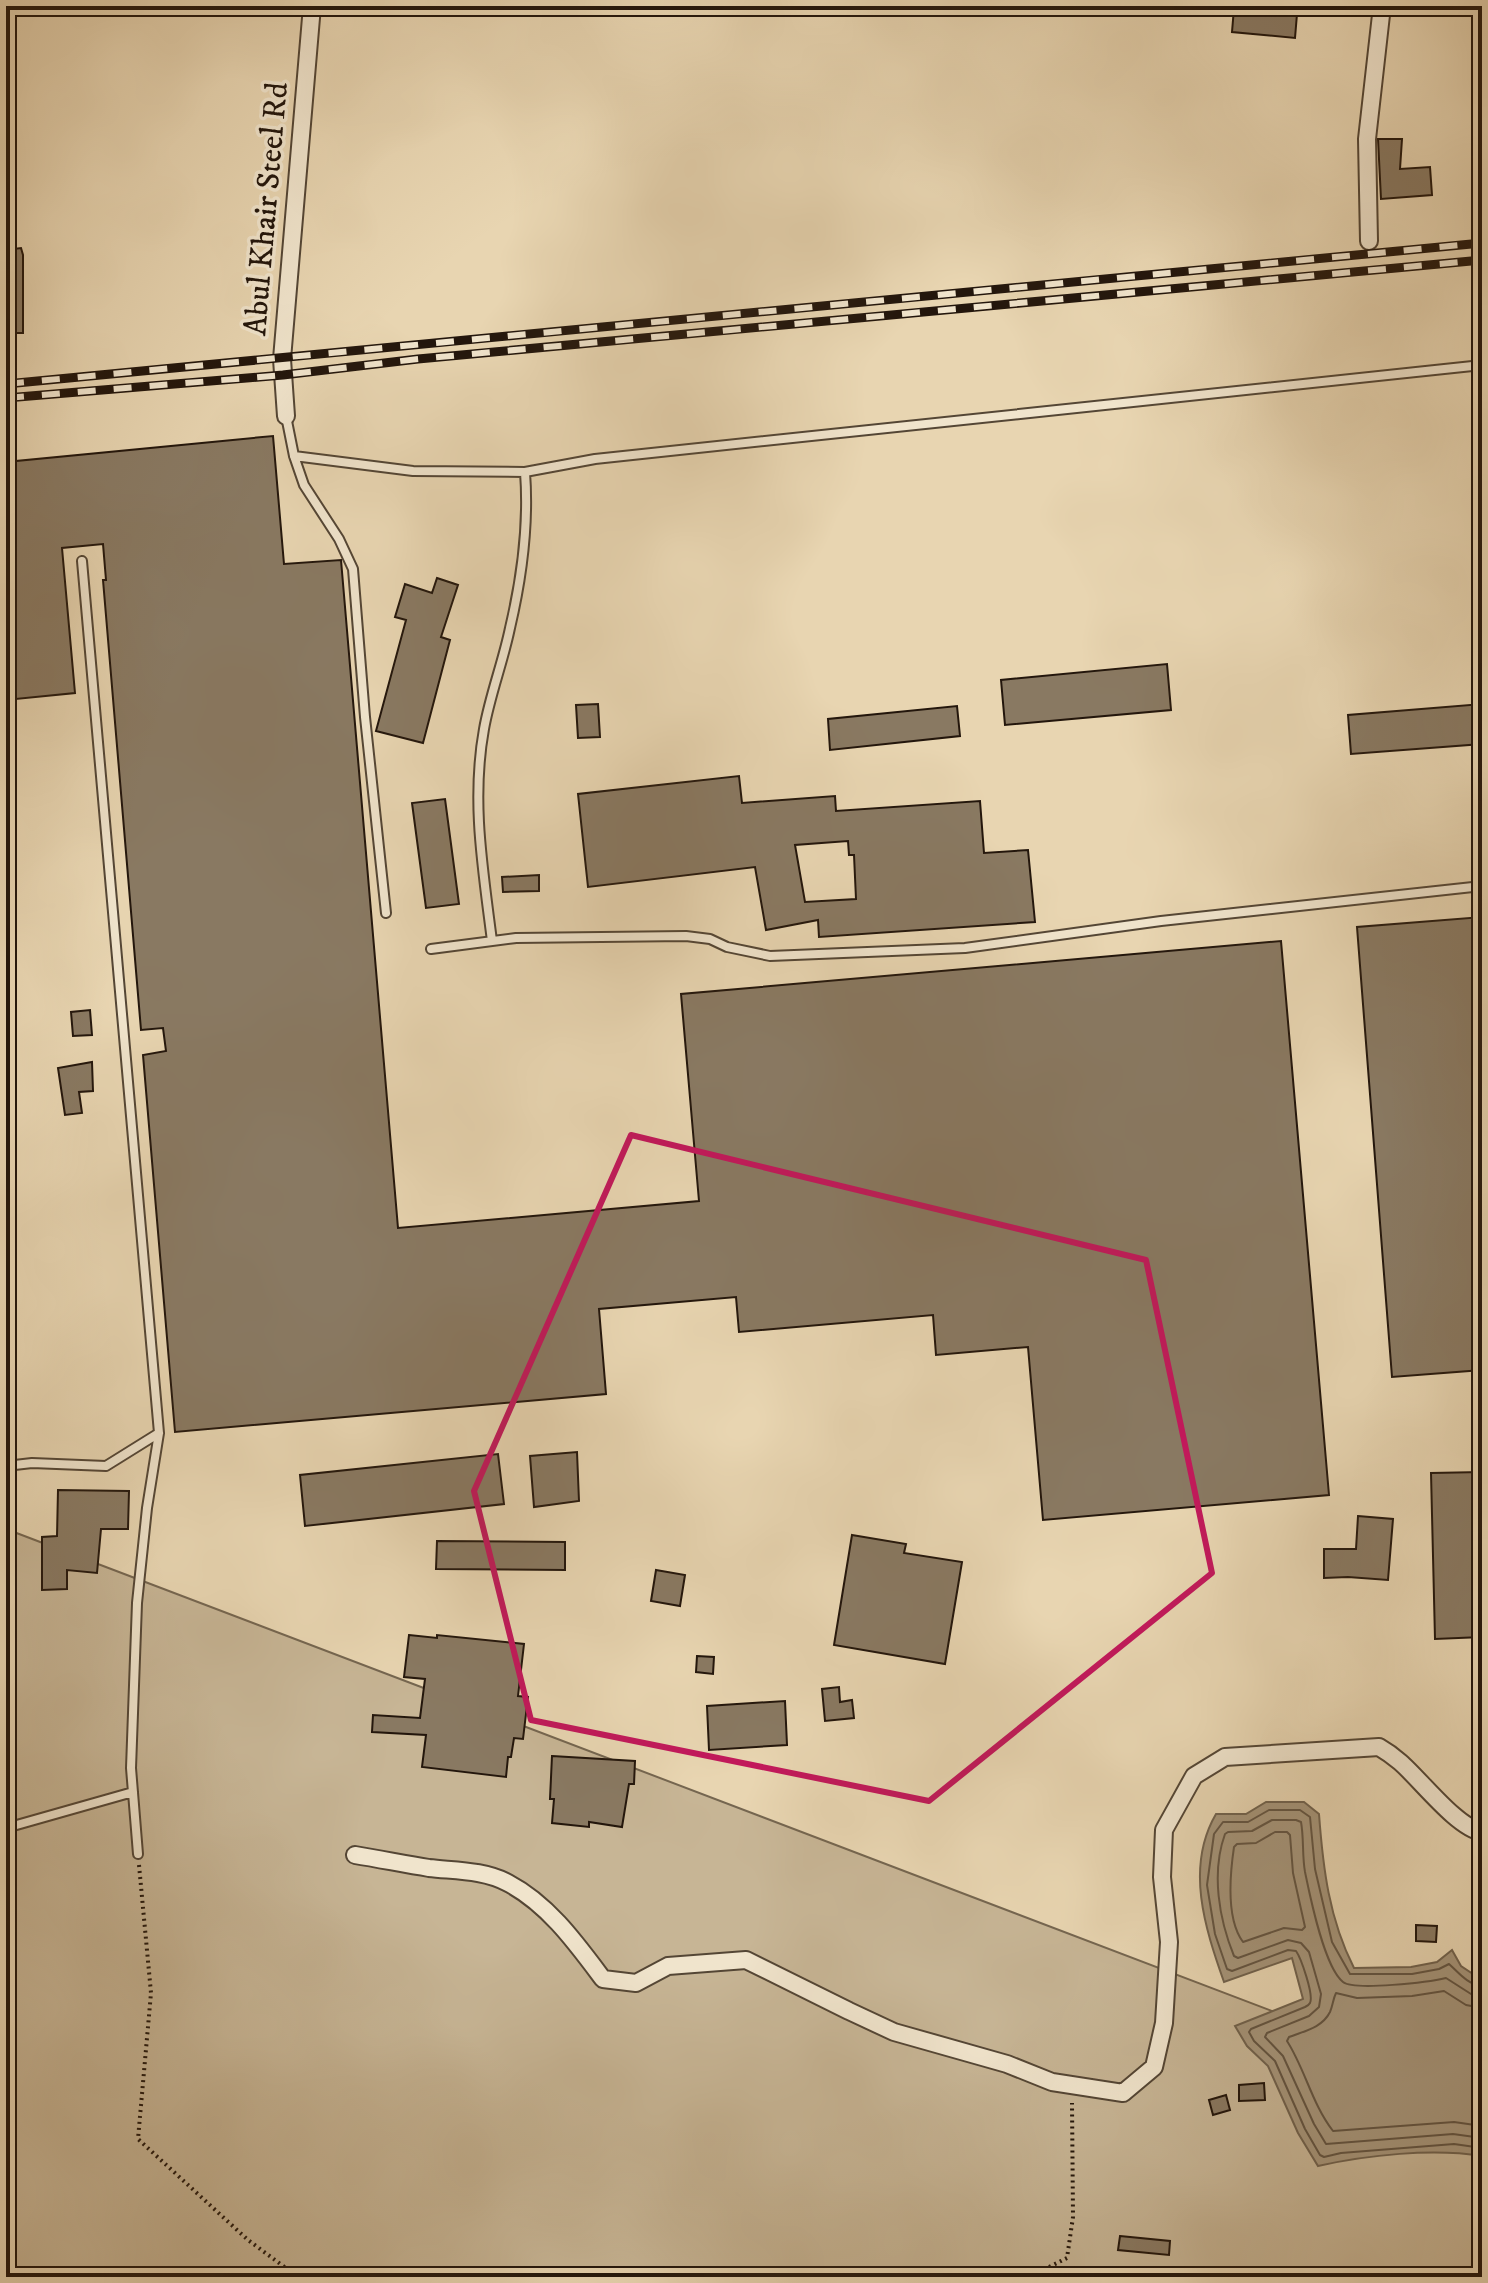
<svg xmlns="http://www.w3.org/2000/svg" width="1488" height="2283" viewBox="0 0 1488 2283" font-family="'IM FELL DW Pica',serif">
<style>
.green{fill:#c7b595;stroke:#756650;stroke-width:2}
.water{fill:#a59479;stroke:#71624d;stroke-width:2}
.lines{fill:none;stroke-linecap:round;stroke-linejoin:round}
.shore{stroke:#645542;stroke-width:2}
.building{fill:#897962;stroke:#23160c;stroke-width:2;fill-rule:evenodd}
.lane-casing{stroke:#544635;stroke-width:12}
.street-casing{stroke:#544635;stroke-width:20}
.path{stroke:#23160c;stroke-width:4;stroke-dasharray:2 4;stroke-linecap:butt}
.lane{stroke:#f0e4cc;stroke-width:8}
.street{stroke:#f0e4cc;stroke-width:16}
.rail-casing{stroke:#23160c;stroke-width:9}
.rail{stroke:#f0e4cc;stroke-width:6;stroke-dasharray:18;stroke-linecap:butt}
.marked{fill:none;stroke:#c2185b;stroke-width:6;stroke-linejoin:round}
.labels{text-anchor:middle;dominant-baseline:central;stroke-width:7;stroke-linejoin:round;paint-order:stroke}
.street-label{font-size:32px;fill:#23160c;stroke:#f0e4cc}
</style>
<rect width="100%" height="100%" fill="#e8d5b1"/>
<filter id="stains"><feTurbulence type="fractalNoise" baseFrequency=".0025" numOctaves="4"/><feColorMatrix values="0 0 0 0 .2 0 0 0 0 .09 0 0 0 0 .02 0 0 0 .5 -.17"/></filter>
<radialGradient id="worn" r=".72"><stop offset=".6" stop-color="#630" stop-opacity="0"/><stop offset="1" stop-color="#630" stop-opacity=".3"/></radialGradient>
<path class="green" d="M6 1529 1482 2091V2277H6Z"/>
<path class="water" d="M1266 1802H1304L1319 1814C1323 1868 1329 1919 1354 1968L1411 1967 1437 1962 1452 1950 1461 1966 1482 1980V2156C1432 2148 1367 2155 1318 2166L1298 2133 1268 2066 1247 2046 1235 2026 1303 1999 1292 1958 1224 1982C1205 1928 1185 1867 1216 1814H1246Z"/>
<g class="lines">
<path class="shore" d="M1275 1832H1287L1290 1835 1293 1873 1305 1927 1302 1930 1284 1928 1243 1942C1226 1919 1230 1874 1234 1847L1237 1844 1256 1843Z
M1482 1986C1468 1985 1458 1972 1449 1964L1439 1969 1412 1974H1350L1332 1942 1315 1869 1310 1817 1300 1810H1269L1248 1822H1223L1214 1834 1207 1885 1215 1934 1227 1969 1232 1971 1288 1950 1296 1951C1301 1958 1314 1995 1310 2003 1309 2005 1307 2006 1305 2007L1251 2029 1249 2032 1254 2041 1275 2061 1305 2129 1320 2155 1324 2157 1341 2153 1454 2144 1482 2148
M1482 1996 1471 1994 1446 1978C1430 1982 1354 1991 1343 1982 1324 1967 1310 1896 1305 1872 1302 1855 1304 1838 1301 1822L1296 1820H1272L1252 1831 1228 1832 1225 1834C1211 1873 1219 1919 1234 1956L1238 1958 1288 1940 1301 1943 1309 1952 1321 1994 1319 2007 1309 2016 1267 2033 1265 2037 1283 2056 1314 2124 1326 2144 1453 2134 1482 2138
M1482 2008 1466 2005 1444 1991 1412 1996 1357 1998 1336 1993C1333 1999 1333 2005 1330 2012 1322 2028 1304 2031 1289 2037L1287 2041C1305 2069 1312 2104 1333 2131L1454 2122 1482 2126"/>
</g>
<path class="building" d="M1234 8 1297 14 1295 38 1232 32Z
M1378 139H1402L1400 169 1430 167 1432 195 1381 199Z
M21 248 23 255V333H6V250Z
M273 436 284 564 341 560 398 1228 699 1201 681 994 1281 941 1329 1495 1043 1520 1028 1347 936 1355 933 1315 739 1332 736 1297 599 1309 606 1394 175 1432 143 1055 166 1051 163 1028 141 1030 103 580H106L103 544 62 548 75 693 6 700V462Z
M437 578 458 585 441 637 450 640 423 743 376 731 406 620 395 617 405 584 432 593Z
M1167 664 1171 710 1005 725 1001 680Z
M598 704 600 737 578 738 576 705Z
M1482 704V744L1351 754 1348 715Z
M957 706 960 736 830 750 828 719Z
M739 776 742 803 835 796 836 811 980 801 984 853 1028 850 1035 922 819 937 818 920 766 930 755 867 588 887 578 794ZM848 841 849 855H854L856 899 805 902 795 845Z
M445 799 459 904 426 908 412 803Z
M539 875V891L503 892 502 877Z
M1482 917V1370L1392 1377 1357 927Z
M90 1010 92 1035 73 1036 71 1012Z
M92 1062 93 1091 79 1092 82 1113 65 1115 58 1068Z
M577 1452 579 1501 534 1507 530 1456Z
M498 1454 504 1504 305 1526 300 1475Z
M1482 1472V1637L1435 1639 1431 1473Z
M58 1490 129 1491 128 1529H101L97 1573 67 1570V1589L42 1590V1537L57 1536Z
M1358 1516 1393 1519 1388 1580 1348 1577 1324 1578V1549H1356Z
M852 1535 906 1544 904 1553 962 1562 945 1664 834 1645Z
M437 1541 565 1542V1570L436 1569Z
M656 1570 685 1575 680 1606 651 1601Z
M409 1635 437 1638V1635L524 1644 518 1696 528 1697 523 1739 514 1738 511 1757H508L506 1777 422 1767 426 1735 372 1732 373 1715 420 1718 425 1679 404 1677Z
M697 1656 714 1657 713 1674 696 1672Z
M839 1687 840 1702 852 1700 854 1718 825 1721 822 1689Z
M785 1701 787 1745 709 1750 707 1706Z
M552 1756 635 1761 634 1784H629L622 1827 589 1822V1827L552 1823 554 1799H550Z
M1416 1925 1437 1926 1436 1942 1416 1941Z
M1264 2083 1265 2100 1239 2101V2085Z
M1226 2095 1230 2110 1213 2115 1209 2100Z
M1120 2236 1170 2241 1169 2255 1118 2250Z"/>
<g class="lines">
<g class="lane-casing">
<path id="lane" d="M286 416 294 456 304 485 339 539 353 569 365 717 386 913
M294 456 413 471 525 472 595 459 1482 365
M82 561 159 1433 147 1508 137 1603 131 1768 138 1854
M492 941C483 869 471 801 484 729 490 695 503 662 510 628 522 577 529 524 525 472
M431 949 516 938 686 936 710 939 727 947 770 956 965 948 1161 921 1482 886
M6 1466 32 1463 106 1466 159 1433
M6 1828 133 1792"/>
</g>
<g class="street-casing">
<path id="street" d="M1369 241 1367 139 1382 6
M286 416 282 359 312 6
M355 1855C380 1859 404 1864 429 1868 455 1871 484 1870 508 1883 548 1904 576 1943 603 1979L636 1983 668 1966 746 1960 849 2011 894 2032 1007 2064 1052 2082 1123 2093 1154 2067 1164 2023 1169 1942 1162 1877 1164 1830 1194 1776 1225 1757 1379 1747C1386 1751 1393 1756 1400 1762 1420 1779 1457 1828 1482 1832"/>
</g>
<path class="path" d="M139 1865 151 1993 138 2139 248 2240 298 2277
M1035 2277 1037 2273 1067 2258 1073 2217 1072 2103"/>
<use href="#lane" class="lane"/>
<use href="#street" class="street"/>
<g class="rail-casing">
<path id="rail" d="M6 384 1482 243
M6 398 283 375 418 359 1482 260"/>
</g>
<use href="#rail" class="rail"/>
</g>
<path class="marked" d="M631 1135 1146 1260 1212 1573 929 1801 531 1720 474 1491Z"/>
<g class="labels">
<g class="street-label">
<text transform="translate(267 209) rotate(-85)">Abul Khair Steel Rd</text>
</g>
</g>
<rect width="1488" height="2283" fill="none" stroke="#e8d5b1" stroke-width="32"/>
<rect x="8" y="8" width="1472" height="2267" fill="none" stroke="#23160c" stroke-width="4"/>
<rect x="16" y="16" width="1456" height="2251" fill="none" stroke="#23160c" stroke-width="2"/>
<rect width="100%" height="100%" filter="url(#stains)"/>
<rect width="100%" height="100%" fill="url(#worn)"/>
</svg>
